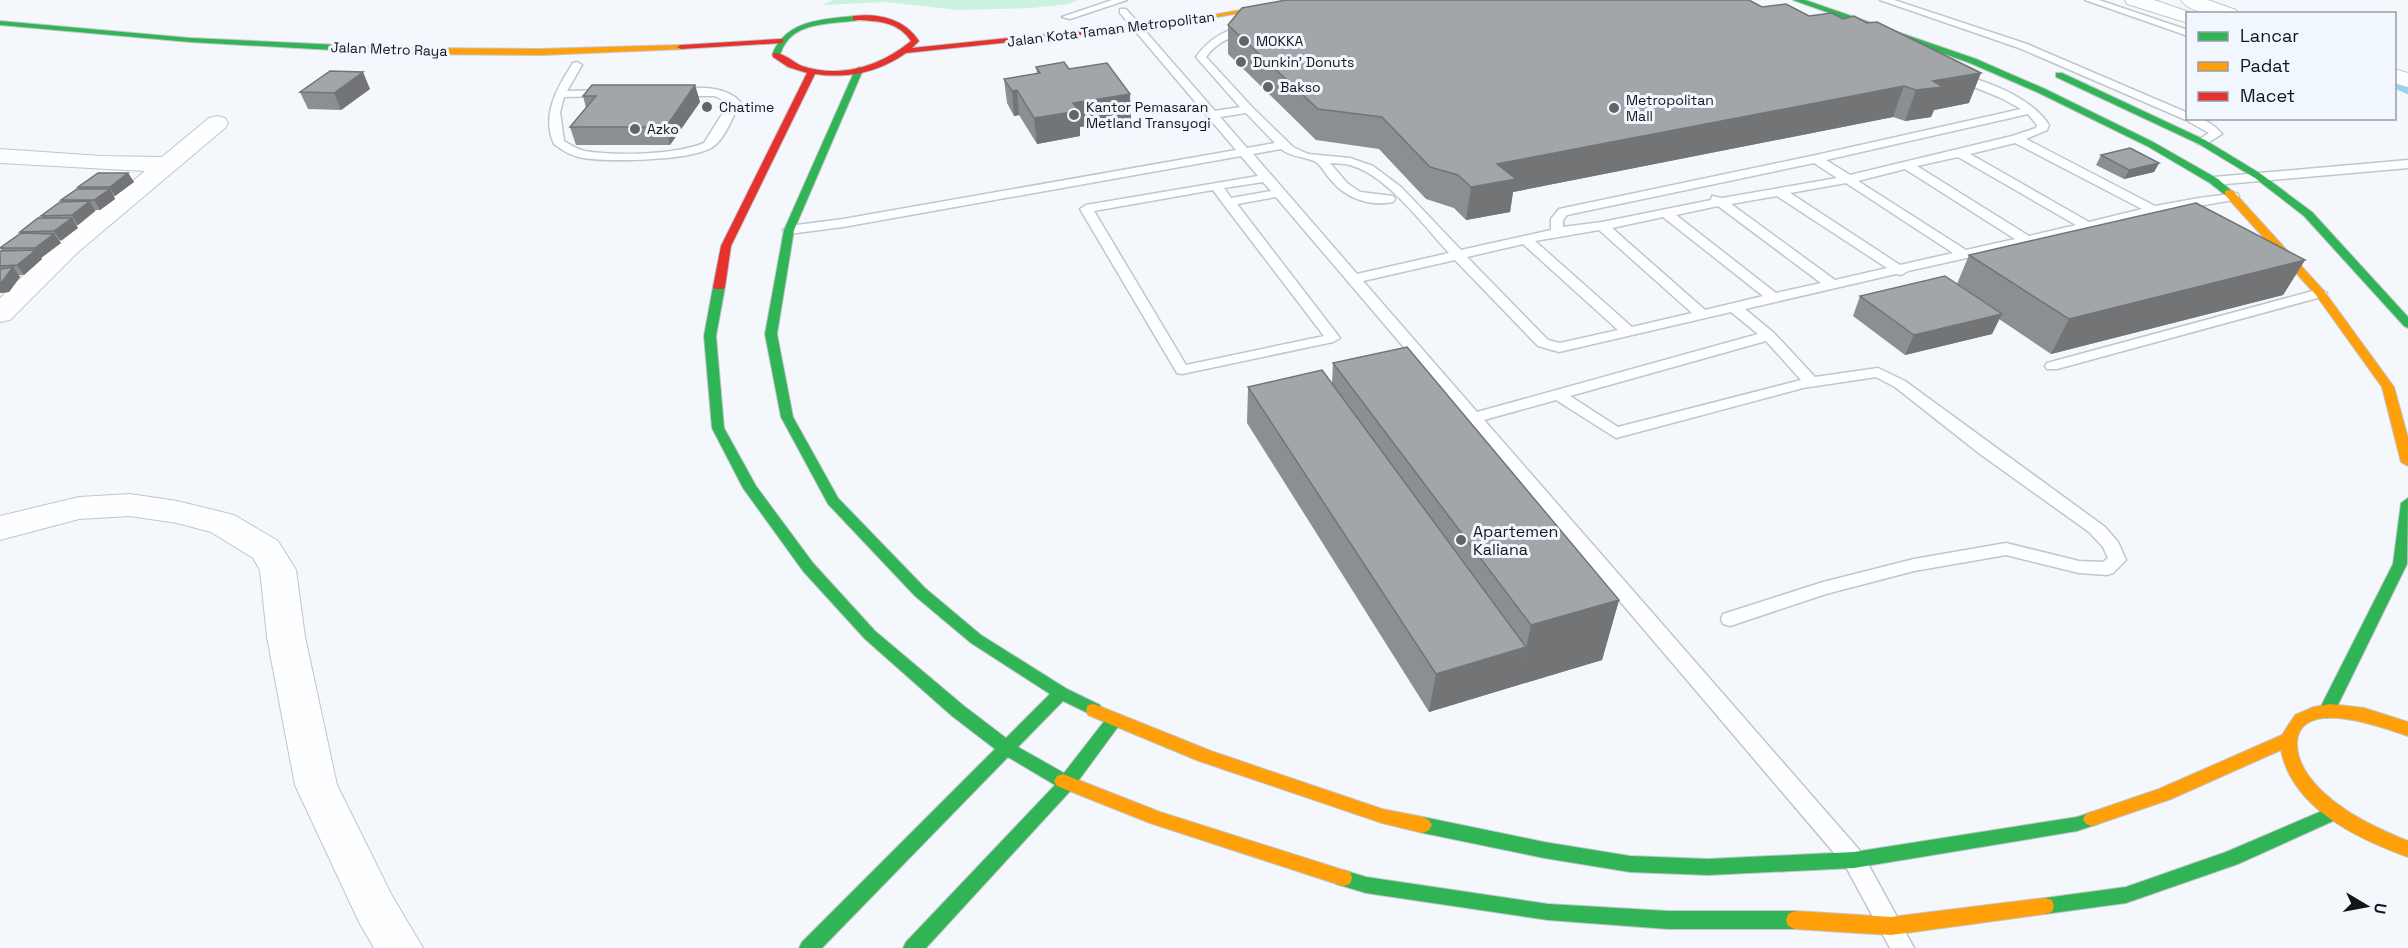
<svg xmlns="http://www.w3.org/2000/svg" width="2408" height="948" viewBox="0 0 2408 948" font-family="'Space Grotesk',sans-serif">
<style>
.green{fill:#cbf2df}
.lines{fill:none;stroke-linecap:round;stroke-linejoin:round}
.stream{stroke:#96d4f1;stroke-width:8}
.lane-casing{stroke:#c2c5c9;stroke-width:3}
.street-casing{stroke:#c2c5c9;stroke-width:2}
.fast-casing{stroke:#c2c5c9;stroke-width:2}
.slow-casing{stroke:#c2c5c9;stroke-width:2}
.jam-casing{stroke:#c2c5c9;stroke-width:2}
.lane{fill:#fdfeff;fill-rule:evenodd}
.street{fill:#fdfeff;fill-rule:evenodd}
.fast{fill:#30b455;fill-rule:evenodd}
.slow{fill:#ff9f0a;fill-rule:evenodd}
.jam{fill:#e5322d;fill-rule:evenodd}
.wall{fill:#8c8f91}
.shaded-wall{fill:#727476}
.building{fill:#a3a6a9;stroke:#727476;stroke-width:1.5}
.poi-dot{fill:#626468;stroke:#f1f7ff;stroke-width:2}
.labels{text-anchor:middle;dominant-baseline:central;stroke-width:6;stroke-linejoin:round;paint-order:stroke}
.far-street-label{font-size:14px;fill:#131519;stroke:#f1f7ff}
.far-poi-label{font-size:14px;fill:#131519;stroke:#f1f7ff;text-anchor:start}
.poi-label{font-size:16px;fill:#131519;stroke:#f1f7ff;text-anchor:start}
</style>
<rect width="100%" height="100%" fill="#f4f8fc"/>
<path class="green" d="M833 0H1078L1069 4 1032 8 958 10 885 2 822 5Z"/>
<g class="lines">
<path class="stream" d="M2394 84 2408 90"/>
<g class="lane-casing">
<path id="lane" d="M1112 0H1127L1070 19 1062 17Z
M1880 0H1894L2027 44 2188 113V118C2203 118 2212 122 2222 134L2206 144H2198V140L2209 133 2186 120 2019 48Z
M2085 0H2099L2188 30V36Z
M1120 9H1126L1215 111 1240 107 1196 57C1208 40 1229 25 1251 28V32C1232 36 1218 41 1206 57L1253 108 1293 147 1308 154 1350 158 1373 166 1401 187 1461 250 1551 230V219L1559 209 1816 155 2021 109 2001 98 1952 78 1951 76 1956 73C1988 82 2030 96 2049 125L2047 130 2026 139 2155 206 2199 198 2237 193 2239 196 2233 200 2165 212 2035 242 2029 246 2025 245 1908 271 1901 275 1896 274 1745 309 1774 333 1815 377 1878 368 1905 381 2105 527 2118 542 2126 560 2113 573 2107 575 2079 573 2006 555 1914 571 1826 594 1730 626 1723 624 1721 619 1723 614 1823 582 1914 559 2006 543 2079 561 2103 562 2108 558 2103 547 2089 532 1980 454 1895 387 1876 377 1803 388 1616 438 1556 400 1484 420 1862 853 1914 948H1890L1846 867 1276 197 1237 204 1340 338 1333 342 1182 374 1177 373 1080 209 1086 205 1258 176 1241 156 843 227 789 234 783 230 789 226 843 219 1236 150 1120 13ZM1246 113 1275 143 1247 148 1220 117ZM2028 114 2037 125 2036 128 2012 136 1850 175 1826 160ZM2015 143 2142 209 2089 222 1970 154ZM1281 149C1293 158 1304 156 1316 162 1321 165 1326 175 1331 180 1345 198 1370 207 1393 202L1395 199 1393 196 1360 192 1347 183 1330 163C1337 164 1346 163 1353 166 1388 177 1424 226 1449 253L1357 274 1253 154ZM1958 157 2076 225 2029 236 1917 166ZM1814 163 1837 178 1722 198 1712 196 1711 200 1602 222 1563 227V220L1567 215ZM1905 169 2015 239 1966 250 1858 181ZM1263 182 1271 191 1231 198 1224 188ZM1846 183 1953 253 1900 265 1790 193ZM1213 190 1224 205 1324 336 1186 365 1094 211ZM1777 196 1887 268 1835 280 1731 204ZM1718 206 1821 283 1776 293 1676 215ZM1663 217 1763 296 1705 310 1612 228ZM1599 230 1692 313 1632 327 1535 241ZM1523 244 1618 330 1560 343 1548 340 1467 257ZM1455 260 1538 346 1559 352 1731 312 1758 334 1477 412 1363 281ZM1766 341 1801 380 1618 427 1570 396Z
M577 62 582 65 567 91 607 90 612 93 607 96 564 97 560 112 564 141C570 145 577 149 585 151 616 156 675 155 704 143L729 103 715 96H675L670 93 671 91C692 86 726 85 740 102 733 116 725 140 711 148 688 161 609 162 583 158 572 156 563 151 554 144 541 115 557 88 573 63Z
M2408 160V168L2214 185 2208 181 2214 177Z
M2320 289 2327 293 2325 296 2057 369H2047L2045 366 2047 363Z"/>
</g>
<g class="street-casing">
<path id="street" d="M2125 0H2154L2195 14H2188V23L2127 4Z
M2181 0H2208L2236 10 2238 14C2221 14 2192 16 2181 0Z
M2394 69 2408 73V87L2394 83Z
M217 116 225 118 228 123 225 128 78 252 10 320 0 322V298L60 240 145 171 0 163V149L101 156 162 157 209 118Z
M130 494 177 501 234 515 278 541 296 570 305 637 337 785 391 894 423 948H374L359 922 295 785 267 637 260 570 253 558 211 532 177 523 130 516 79 519 0 540V516L79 497Z"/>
</g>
<g class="fast-casing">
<path id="fast" d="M1793 0H1805L1976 59 2045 89 2153 142 2218 179 2234 193 2233 195H2225L2210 183 2147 146 2039 93 1970 63Z
M856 16H859V20C836 24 799 21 785 44 782 48 781 53 779 57L772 55C785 20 823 19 856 16Z
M0 21 190 38 404 48 408 51 404 54 190 42 0 25Z
M859 67 863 70 794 230 777 334 793 417 838 498 925 588 981 635 1067 689 1100 705 1102 710 1100 715 1094 716 1063 701 1018 747 1064 773 1109 715 1115 714 1121 715 1123 720 1073 788 926 948H903L906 942 1055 785 1008 757 822 948H799L802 942 995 749 952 716 865 639 803 571 743 488 712 428 704 336 713 287 715 285H723L725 287 716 336 724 428 756 486 813 563 875 631 964 706 1006 738 1050 694 971 643 915 596 828 504 781 417 765 334 784 230 855 70Z
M2056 73H2062L2205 140 2261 174 2312 212 2408 317V328L2404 326 2304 216 2255 178 2199 144 2056 77Z
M2408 498 2407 564 2332 717 2326 718 2320 717 2318 712 2393 564 2401 503Z
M2336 805 2342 807 2345 812 2342 817 2238 864 2126 903 2045 914 2038 912 2036 906 2038 900 2045 898 2126 887 2226 852Z
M2092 812 2098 814 2101 819 2098 824 2077 831 1854 868 1708 875 1630 872 1544 858 1423 833 1417 830 1414 825 1417 820 1423 817 1544 842 1630 856 1708 859 1854 852 2077 817Z
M1343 870 1366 877 1548 904 1668 911H1795L1802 914 1804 920 1802 926 1795 929H1668L1548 920 1366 893 1336 884 1334 878 1336 872Z"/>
</g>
<g class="slow-casing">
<path id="slow" d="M1298 0H1316L1165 26 1161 24Z
M681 45 685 47 684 49 541 55 404 54 400 51 404 48 541 49Z
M2229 190 2233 191 2324 291 2394 387 2408 438V466L2401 462 2382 387 2316 295 2225 195V191Z
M1094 704 1211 751 1382 809 1423 817 1429 820 1432 825 1429 830 1423 833 1382 823 1199 761 1088 715 1086 710 1088 705Z
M2330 704 2364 708 2408 722V736C2384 728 2296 694 2297 746 2298 764 2311 781 2324 793 2348 815 2378 829 2408 841V857C2358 839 2292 808 2281 750L2171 799 2092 826 2086 824 2083 819 2086 814 2159 789 2282 735 2295 715 2314 707Z
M1063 774 1160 812 1343 870 1350 872 1352 878 1350 884 1343 886 1150 823 1057 786 1054 781 1057 776Z
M2045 898 2052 900 2054 906 2052 912 2045 914 1891 935 1795 929 1788 926 1786 920 1788 914 1795 911 1891 917Z"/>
</g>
<g class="jam-casing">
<path id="jam" d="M853 16C879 13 905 19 919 41L912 48 1165 22 1169 24 1165 26 906 53C880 72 847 79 815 74L731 246 725 287 723 289H715L713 287 721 246 807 73 788 67 773 57V53C783 52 793 62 802 66 840 79 881 66 911 41 898 21 877 21 856 20H853Z
M780 39H783V43L681 49 677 47 681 45Z"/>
</g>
<use href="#lane" class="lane"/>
<use href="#street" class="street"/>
<use href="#fast" class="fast"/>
<use href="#slow" class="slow"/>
<use href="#jam" class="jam"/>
</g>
<path class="wall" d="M1762 7 1969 103 1934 110 1931 117 1905 121 1893 117 1513 192 1510 212 1466 220 1454 208 1426 199 1379 149 1316 140 1228 54V25Z
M1036 67 1069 69 1131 119 1080 127V136L1037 144 1019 115 1014 116 1007 103 1004 79 1037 74Z
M695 85 700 102 670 145H576L570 127 586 108 583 96Z
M370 89 341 110 308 109 300 92Z
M2101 155 2159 163 2154 172 2124 179 2096 165Z
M128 173 134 182 115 196H114L115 199 100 210H95V211L78 225H76L78 228 59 241 61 243 41 258 42 259 24 275H19L20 277 9 292 0 293V251H2L0 248 21 233 20 232 43 218 41 216 62 202 61 200 79 189 78 187Z
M1969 255 2305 260 2283 295 2051 354 1999 319 1992 334 1905 355 1853 316 1860 296 1957 284Z
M1333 363 1619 600 1602 660 1429 712 1247 423 1248 387 1332 383Z"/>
<path class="shaded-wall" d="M363 72 370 89 341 110 334 93Z
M1981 73 1969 103 1934 110 1931 117 1905 121 1916 90 1933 81Z
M695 85 700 102 670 145 666 127Z
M1904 86 1893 117 1513 192 1510 212 1466 220 1471 187 1497 164Z
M1017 90 1019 115 1014 116 1012 91Z
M1130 94 1131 119 1080 127V136L1037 144 1034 118 1073 103Z
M2159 163 2154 172 2124 179 2129 170Z
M128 173 134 182 115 196 110 187Z
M110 189 115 199 100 210 94 200Z
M90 201 95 211 78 225 72 215Z
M72 218 78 228 61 241 54 231Z
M54 234 61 243 41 258 42 259 24 275 17 265 36 250 35 248Z
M2305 260 2283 295 2051 354 2069 319Z
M13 267 20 277 9 292 0 293V282Z
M2002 314 1992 334 1905 355 1914 335Z
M1619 600 1602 660 1518 685 1531 625Z
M1526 647 1518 685 1429 712 1436 674Z"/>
<path class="building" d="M1286 0H1749L1762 7 1786 4 1809 16 1832 13 1843 19 1854 16 1867 23 1877 22 1981 73 1933 81 1943 87 1916 90 1904 86 1497 164 1516 179 1471 187 1458 175 1430 167 1382 117 1318 109 1228 25 1242 8Z
M1064 62 1069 69 1107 63 1130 94 1073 103 1079 111 1034 118 1017 90 1012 91 1004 79 1040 73 1036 67Z
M330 71 363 72 334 93 300 92Z
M592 85H695L666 127H570L596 96H583Z
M2130 148 2159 163 2129 170 2101 155Z
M98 173H128L110 187H78Z
M77 189H110L94 200H61Z
M90 201 72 215 41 216 60 202Z
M2196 203 2305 260 2069 319 1969 255Z
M38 218H72L54 231 20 232Z
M21 233 54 234 35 248H0Z
M36 250 17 265 0 266V251Z
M13 267 2 282H0V269Z
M1945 276 2002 314 1914 335 1860 296Z
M1407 347 1619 600 1531 625 1333 363Z
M1322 370 1526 647 1436 674 1248 387Z"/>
<g class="poi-dot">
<circle cx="1244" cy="41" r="6"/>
<circle cx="1241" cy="62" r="6"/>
<circle cx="1268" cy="87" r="6"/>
<circle cx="707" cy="107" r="6"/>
<circle cx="1614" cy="108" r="6"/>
<circle cx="1074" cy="115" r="6"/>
<circle cx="635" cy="129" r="6"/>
<circle cx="1461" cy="540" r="6"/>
</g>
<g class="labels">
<g class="far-street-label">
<text transform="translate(1111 29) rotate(-7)">Jalan Kota Taman Metropolitan</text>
<text transform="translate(389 49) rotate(2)">Jalan Metro Raya</text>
</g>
<g class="far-poi-label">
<text x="1256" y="41">MOKKA</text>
<text x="1253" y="62">Dunkin' Donuts</text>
<text x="1280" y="87">Bakso</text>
<text x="1626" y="100">Metropolitan<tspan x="1626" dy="16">Mall</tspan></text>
<text x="719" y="107">Chatime</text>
<text x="1086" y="107">Kantor Pemasaran<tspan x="1086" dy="16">Metland Transyogi</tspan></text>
<text x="647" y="129">Azko</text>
</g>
<g class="poi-label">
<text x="1473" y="531">Apartemen<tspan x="1473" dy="18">Kaliana</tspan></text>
</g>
</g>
<rect x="2186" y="12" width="210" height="108" fill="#f1f7ff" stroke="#989da3" stroke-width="1.5"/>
<rect x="2198" y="32" width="30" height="9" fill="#30b455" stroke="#989da3" stroke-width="1.5"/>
<text x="2240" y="42" font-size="18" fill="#131519">Lancar</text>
<rect x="2198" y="62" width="30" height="9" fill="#ff9f0a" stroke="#989da3" stroke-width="1.5"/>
<text x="2240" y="72" font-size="18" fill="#131519">Padat</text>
<rect x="2198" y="92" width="30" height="9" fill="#e5322d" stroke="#989da3" stroke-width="1.5"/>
<text x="2240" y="102" font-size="18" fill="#131519">Macet</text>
<g transform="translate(2366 906) rotate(100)" stroke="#f1f7ff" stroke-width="4.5" paint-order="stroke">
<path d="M0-4.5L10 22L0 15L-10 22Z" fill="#131519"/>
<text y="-9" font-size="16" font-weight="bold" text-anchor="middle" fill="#131519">U</text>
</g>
</svg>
